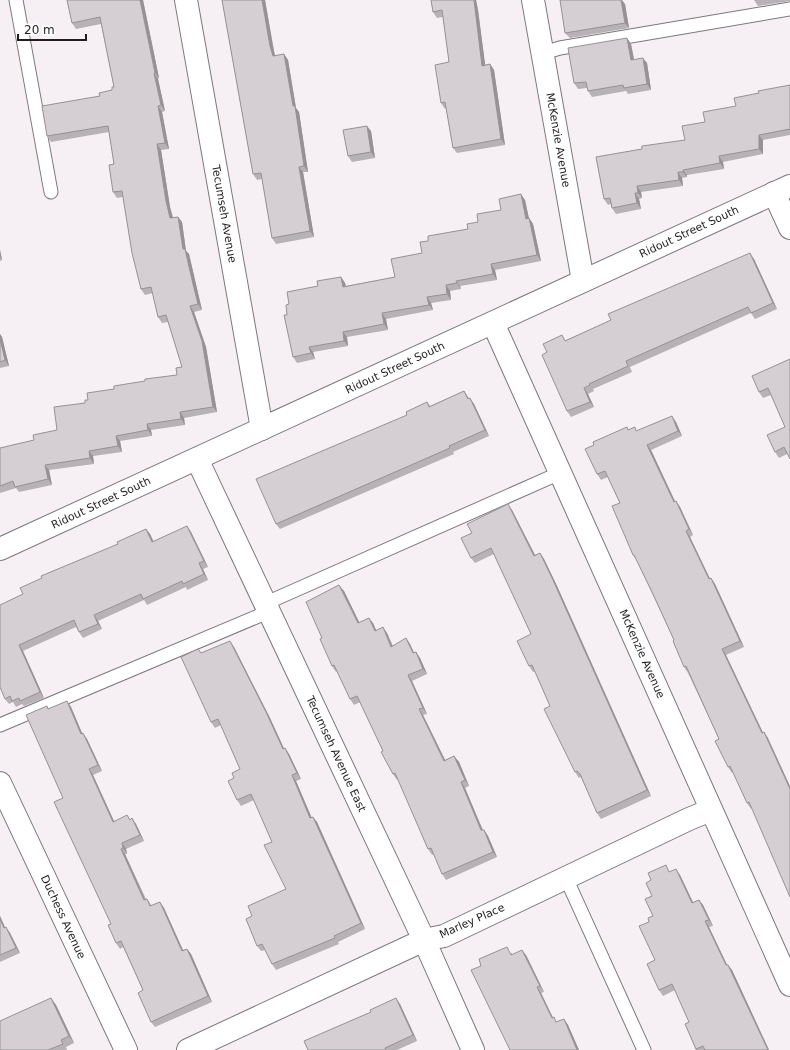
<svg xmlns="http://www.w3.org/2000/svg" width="790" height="1050" viewBox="0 0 790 1050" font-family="'DejaVu Sans',sans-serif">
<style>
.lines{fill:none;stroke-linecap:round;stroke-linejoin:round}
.lane-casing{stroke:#7d777b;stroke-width:15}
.street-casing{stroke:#7d777b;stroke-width:24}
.secondary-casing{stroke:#7d777b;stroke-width:24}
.lane{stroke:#fff;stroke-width:13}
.street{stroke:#fff;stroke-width:22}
.secondary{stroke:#fff;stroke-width:22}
.wall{fill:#b7b2b5}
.shaded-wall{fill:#959194}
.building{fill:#d5cfd3;stroke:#959194}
.labels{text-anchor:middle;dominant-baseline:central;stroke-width:4;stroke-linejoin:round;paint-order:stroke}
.street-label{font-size:11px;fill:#1f1d1f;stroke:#fff}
</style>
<rect width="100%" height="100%" fill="#f6f0f4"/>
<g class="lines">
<g class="lane-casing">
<path id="lane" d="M16 0 51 192
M543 53 560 48 790 9
M264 604 560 473
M0 725 268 612
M566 878 644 1050"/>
</g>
<g class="street-casing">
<path id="street" d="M186 0 262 429
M533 0 583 281
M774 193 790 228
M493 323 790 985
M197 459 424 940 473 1050
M0 783 126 1050
M188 1050 424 940 444 936 689 819 711 810"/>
</g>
<g class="secondary-casing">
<path id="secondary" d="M0 549 790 186"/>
</g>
<use href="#lane" class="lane"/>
<use href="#street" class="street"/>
<use href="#secondary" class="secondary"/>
</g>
<path class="wall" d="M67 0H143L159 78 158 79 165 111 162 112 169 149 161 150 170 207 173 217H178L182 222 186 251 189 254 197 289 202 310 194 312 206 347 217 412 184 418 185 425 151 430 152 436 120 441 122 452 93 456 94 464 49 470 52 485 19 492 16 488 0 493V448L34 440 57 430 88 400 114 389 177 375 182 367 168 322 162 323 158 317 153 293 145 295 141 289 123 197 117 198 113 192 114 164 109 132 51 142 47 136 100 96 112 90 114 87 101 24 76 29 72 23Z
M222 0H265L275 56 284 54 288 60 296 108 299 112 308 172H303L314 237 276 244 272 238 262 179 257 180 253 174Z
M431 0H476L478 10 485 65 490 64 494 70 505 145 457 153 453 148 446 108 445 109 441 103 449 62 443 17 437 18 433 12Z
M754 0H790V1L758 6Z
M625 4 629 28 570 38 565 33Z
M627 38 631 44 634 59 647 63 651 90 628 94 626 91 592 97 588 91 587 88 578 89 574 83Z
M790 85V135L763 140V154L723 162 724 169 687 175V177L682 178 683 186 641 192 642 198 639 199 641 209 616 214 612 208 611 204 608 205 604 199 642 149 685 140 705 122 736 106 759 93Z
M371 131 375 158 352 162 348 156Z
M525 200 529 218 533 224 541 261 495 270 497 280 460 286 461 289 450 291 451 300 431 303 433 310 386 319 388 330 347 337 348 346 313 352 315 359 297 363 293 357 287 315 289 304 318 286 341 277 345 283 346 286 395 277 422 253 428 241 468 229 478 222 501 210Z
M0 250 2 260 0 261Z
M754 259 777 309 755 319 751 313 630 367 632 372 593 389 594 391 588 394 594 407 571 417 567 411 547 352 566 340Z
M0 334 2 337 9 366 0 368Z
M790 359 787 454 779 458 775 452 785 427 771 395 763 398 759 392Z
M464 391 469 399 474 404 489 436 453 452 454 454 280 529 276 524 407 415 427 402 430 406Z
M676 422 682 436 651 450 675 501H676L680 507 693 535 690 537 710 579 711 578 715 584 744 647 726 655 763 733 764 732 768 738 751 808V809L747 803 733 772 732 773 728 767 719 739 688 673 684 667 674 640 637 561 633 555 620 503 608 477 601 480 597 474 629 430 637 431Z
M512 510 535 555 540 553 544 559 557 586 651 796 601 819 597 813 581 777 579 778 575 772 550 706 535 671 533 672 529 666 531 634 494 554 475 563 471 558 472 533Z
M187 526 191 532 208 567 203 569 208 580 187 590 186 587 147 605 144 600 98 621 102 629 83 638 79 632 76 627 23 651 44 698 24 706 22 704 16 707 13 702 9 704 5 699 23 594 146 529 150 534 154 542Z
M344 591 359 622 373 623 376 630 387 633 393 646 406 638 410 644 414 653 416 652 420 658 427 674 412 681 427 714 423 715 445 760 454 756 459 762 469 786 465 788 483 830H484L488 836 497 857 446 880 442 874 434 854 432 855 428 849 398 779 397 780 393 774 383 751 360 702 354 705 350 699 337 671 336 672 332 666 322 638Z
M234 647 270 718 284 749 285 748 289 754 301 779 296 781 311 817 317 822 365 929 338 942 339 944 276 970 272 964 265 950 261 951 257 946 252 916 286 889 272 842 254 800 241 806 237 800 234 778 240 769 221 725 215 728 211 722 201 653Z
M67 701 71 707 82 733 87 739 102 771 93 775 114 821 131 819 136 824 144 841 126 849 127 854H125L146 899H147L152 906 160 902 164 908 183 950 187 949 191 954 212 1002 155 1027 151 1022 143 990 123 947 120 949 116 943 111 924 63 798 47 706 49 709Z
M670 872 680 875 693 902 699 900 703 905 713 926 709 927 727 965H728L732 970 769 1050H696L685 1024 689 1022 675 990 663 996 659 990 649 922 653 916 652 896Z
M0 916 5 928 10 933 20 953 0 962Z
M511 952 512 954 526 955 544 992 541 993 553 1018 557 1022 564 1019 568 1025 579 1050H510Z
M51 998 56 1005 74 1043 66 1047 67 1050H0Z
M400 1004 417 1041 397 1050H308Z"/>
<path class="shaded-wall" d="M140 0H143L159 78 155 73Z
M262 0H265L274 52 277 62 273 56 270 46Z
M474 0H476L478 10 486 71 482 66Z
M621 0H622L625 4 629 28 625 23Z
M627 38 631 44 635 65 631 60Z
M284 54 288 60 296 108 299 112 308 172 304 166Z
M643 58 647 63 651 90 647 84Z
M490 64 494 70 505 145 501 139Z
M154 73 158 79 165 111 161 105Z
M158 106 162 112 169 149 165 143Z
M367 126 371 131 375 158 371 152Z
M759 135 763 140V154L759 149Z
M157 144 161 150 170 207 174 223 170 218 166 201Z
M719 156 723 162 724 169 720 163Z
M299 167 303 172 314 237 310 231Z
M683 170 687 175V177L683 172Z
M678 172 682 178 683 186 679 180Z
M637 186 641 192 642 198 638 193Z
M635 193 639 199 641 209 637 203Z
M521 194 525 200 530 224 526 219Z
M178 217 182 222 186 251 189 254 202 310 198 304 183 249Z
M529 218 533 224 541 261 537 255Z
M0 250 2 260 0 257Z
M750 253 754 259 777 309 773 303Z
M491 264 495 270 497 280 493 274Z
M341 277 345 283 347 293 343 287Z
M456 281 460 286 461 289 457 283Z
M446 285 450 291 451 300 447 294Z
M427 297 431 303 433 310 429 305Z
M190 306 194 312 206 347 217 412 213 407Z
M382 313 386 319 388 330 384 324Z
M343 332 347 337 348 346 344 341Z
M0 334 2 337 9 366 5 360 0 339Z
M309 347 313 352 315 359 311 353Z
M584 388 588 394 594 407 590 402Z
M464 391 468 397 472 405 468 399Z
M470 398 474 404 489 436 485 430Z
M180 412 184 418 185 425 181 419Z
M672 416 676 422 682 436 678 431Z
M147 424 151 430 152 436 148 430Z
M116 436 120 441 122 452 118 446Z
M647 445 651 450 678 508 674 502Z
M89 451 93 456 94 464 90 458Z
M45 465 49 470 52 485 48 479Z
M676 501 680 507 693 535 689 529Z
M508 504 512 510 538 561 534 556Z
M187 526 191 532 208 567 204 561Z
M146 529 150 534 156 548 152 542Z
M686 531 690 537 713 585 709 579Z
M540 553 544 559 557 586 651 796 647 790Z
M199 563 203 569 208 580 204 574Z
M711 578 715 584 744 647 740 641Z
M339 585 344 591 362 628 358 623Z
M94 615 98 621 102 629 98 624Z
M369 618 373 623 379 637 375 631Z
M383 627 387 633 395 653 391 647Z
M406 638 410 644 417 659 413 653Z
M230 641 234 647 270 718 287 755 283 749Z
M19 645 23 651 44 698 40 692Z
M722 649 726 655 766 739 762 733Z
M416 652 420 658 427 674 423 669Z
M408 675 412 681 427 714 423 708Z
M67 701 71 707 85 740 81 734Z
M419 709 423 715 448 766 444 761Z
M764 732 768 738 790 786V789Z
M83 733 87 739 102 771 98 765Z
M285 748 289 754 301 779 297 773Z
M454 756 459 762 469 786 465 780Z
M89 769 93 775 117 828 113 822Z
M292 775 296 781 314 823 310 818Z
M461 782 465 788 485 836 481 830Z
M313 817 317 822 365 929 361 923Z
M132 818 136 824 144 841 140 835Z
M484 830 488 836 497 857 493 852Z
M122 843 126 849 127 854 123 848Z
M121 849 125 854 148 906 144 900Z
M676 869 680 875 696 909 692 903Z
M699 900 703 905 713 926 709 920Z
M160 902 164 908 186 957 182 951Z
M0 916 8 934 4 928 0 919Z
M705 921 709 927 730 971 726 965Z
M6 927 10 933 20 953 16 948Z
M187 949 191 954 212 1002 208 996Z
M522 950 526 955 544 992 540 986Z
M728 965 732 970 769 1050H768Z
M537 987 541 993 556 1024 552 1018Z
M51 998 56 1005 74 1043 69 1036Z
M396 998 400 1004 417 1041 413 1035Z
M564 1019 568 1025 579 1050H577Z"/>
<path class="building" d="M67 0H140L155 73H154L161 105 158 106 165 143 157 144 166 201 170 218 178 217 183 249H185L193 284 198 304 190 306 202 341 213 407 180 412 181 419 147 424 148 430 116 436 118 446 89 451 90 458 45 465 48 479 15 487 13 481 0 486V448L34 440 33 435 57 430 54 407 85 403V400H88L87 393 114 389V386L145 381V379L177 375 176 368 182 367 166 315 158 317 151 287 141 289 132 253 122 191 113 192 109 165 114 164 108 126 47 136 42 106 100 96 99 93 112 90V87H114L100 17 72 23Z
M222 0H262L270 46 273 56 284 54 293 106H295L304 166 299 167 310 231 272 238 261 173 253 174Z
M431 0H474L482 66 490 64 501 139 453 148 445 102 441 103 435 65 449 62 442 10 433 12Z
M560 0H621L625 23 565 33Z
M627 38 631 60 643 58 647 84 624 88 623 85 588 91 586 82 574 83 568 48Z
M790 85V129L759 135V149L719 156 720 163 683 170V172H678L679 180 637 186 638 193H635L637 203 612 208 610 198 604 199 596 157 642 149V146L685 140 682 126 705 122 703 112 736 106 734 98 759 93 758 91Z
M367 126 371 152 348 156 343 130Z
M521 194 526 219 529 218 537 255 491 264 493 274 456 281 457 283 446 285 447 294 427 297 429 305 382 313 384 324 343 332 344 341 309 347 311 353 293 357 284 315H287L286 305 289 304 287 292 318 286 317 281 341 277 343 287 395 277 391 259 422 253 420 242 428 241V236L468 229 467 224 478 222 477 214 501 210 499 199Z
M750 253 773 303 751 313 748 307 626 361 628 366 589 384 590 385 584 388 590 402 567 411 542 355 547 352 543 344 562 335 565 341 611 320 608 314Z
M0 339 5 360 0 362Z
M790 359V459L784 447 775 452 767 435 785 427 768 388 759 392 752 376Z
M464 391 468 399 470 398 485 430 449 446 450 448 276 524 256 479 407 415 406 412 427 402 429 407Z
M672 416 678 431 647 445 674 502 676 501 689 529 686 531 709 579 711 578 740 641 722 649 762 733 764 732 790 789V897L749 802 747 803 730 766 728 767 715 741 719 739 686 666 684 667 673 641 674 640 652 592 634 555H633L612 506 620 503 605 471 597 474 585 449 594 445 593 442 627 427 628 430 635 427 636 431Z
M508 504 534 556 540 553 553 580 647 790 597 813 580 774 577 771 575 772 544 709 550 706 532 665 529 666 517 641 531 634 491 548 471 558 461 538 472 533 467 524Z
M187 526 204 561 199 563 204 574 183 584 182 581 143 599 141 594 94 615 98 624 79 632 74 620 19 645 40 692 20 701 19 698 12 701 10 696 5 699 0 687V605L23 594 20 588 42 578 41 576 118 544 117 542 146 529 152 542Z
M339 585 358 623 369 618 375 631 383 627 391 647 406 638 413 653 416 652 423 669 408 675 423 708 419 709 444 761 454 756 465 780 461 782 481 830H484L493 852 442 874 431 848 428 849 395 773 393 774 381 752 383 751 357 696 350 699 334 665 332 666 320 639 322 638 306 602Z
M230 641 266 712 283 749 285 748 297 773 292 775 310 818 313 817 361 923 334 936 335 938 272 964 262 944 257 946 246 919 252 916 248 906 286 889 264 845 272 842 251 794 237 800 228 781 234 778 232 773 240 769 218 719 211 722 181 657 198 649 201 653Z
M67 701 81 734 83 733 98 765 89 769 113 822 127 815 130 820 132 818 140 835 122 843 123 848 121 849 144 900 147 899 150 906 160 902 182 951 187 949 208 996 151 1022 138 993 143 990 121 941 116 943 108 925 111 924 54 802 63 798 26 715 47 706 48 709Z
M666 865 669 872 676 869 692 903 699 900 709 920 705 921 726 965H728L768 1050H705L703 1046 696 1049 685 1024 689 1022 672 984 659 990 647 964 655 960 639 926 649 922 648 918 653 916 645 899 652 896 646 883 651 880 648 873Z
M0 919 4 928 6 927 16 948 0 955Z
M507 947 511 955 522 950 540 986 537 987 552 1018 554 1017 556 1022 564 1019 577 1050H510L471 970 481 966 479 959Z
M51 998 69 1036 61 1040 63 1044 48 1050H0V1021Z
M396 998 413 1035 385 1048 386 1050H308L304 1041 371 1012 370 1010Z"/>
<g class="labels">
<g class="street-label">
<text transform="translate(558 140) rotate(80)">McKenzie Avenue</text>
<text transform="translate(224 214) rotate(80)">Tecumseh Avenue</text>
<text transform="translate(689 232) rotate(-25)">Ridout Street South</text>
<text transform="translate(395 368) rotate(-25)">Ridout Street South</text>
<text transform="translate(101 503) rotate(-25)">Ridout Street South</text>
<text transform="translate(642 654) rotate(66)">McKenzie Avenue</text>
<text transform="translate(336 754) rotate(65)">Tecumseh Avenue East</text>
<text transform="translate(63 917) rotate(65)">Duchess Avenue</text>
<text transform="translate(472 921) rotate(-24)">Marley Place</text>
</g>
</g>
<path d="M18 34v6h68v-6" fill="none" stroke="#1f1d1f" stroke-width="2"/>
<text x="24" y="34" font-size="12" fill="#1f1d1f" stroke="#ffffff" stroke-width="3" paint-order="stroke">20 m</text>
</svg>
